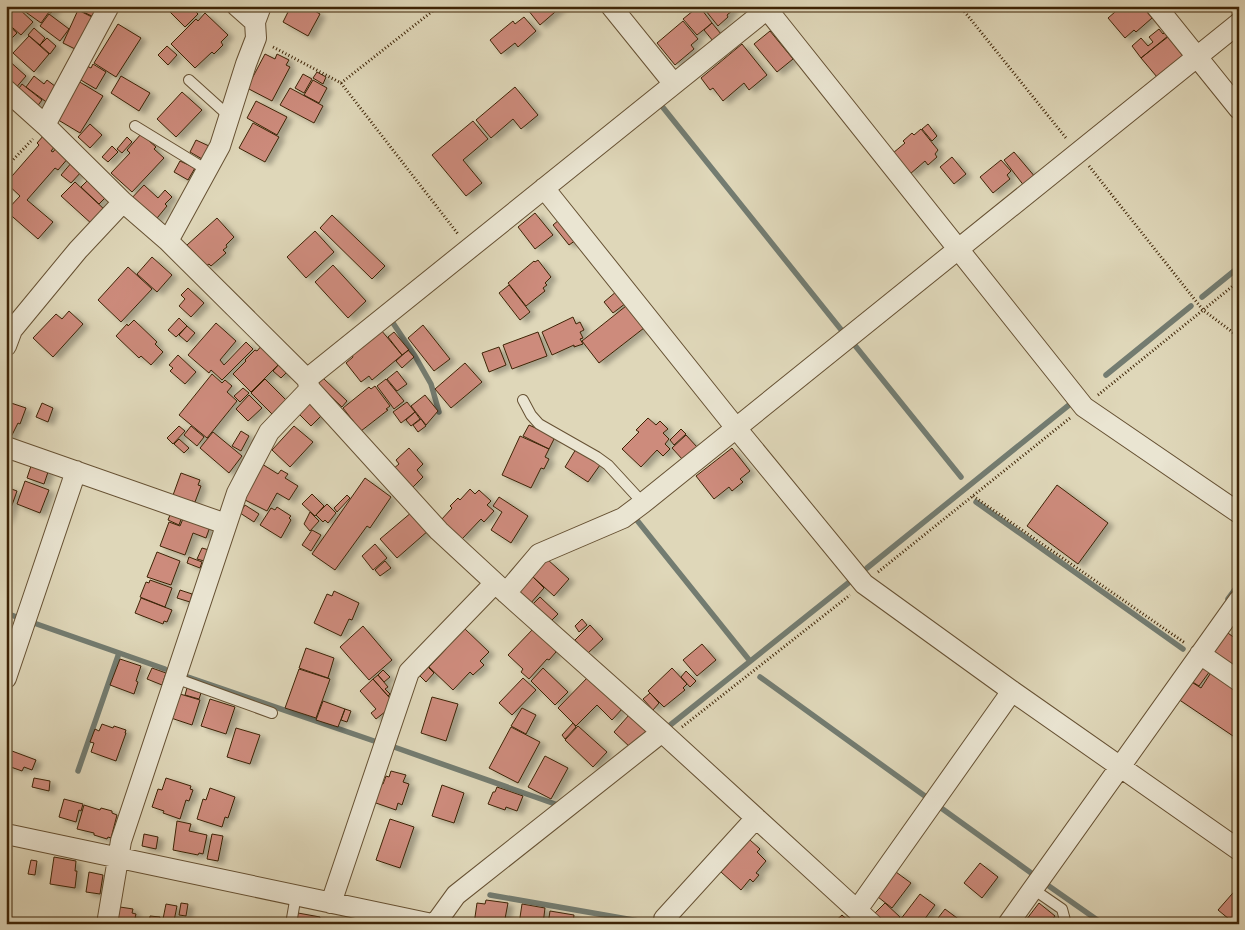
<svg xmlns="http://www.w3.org/2000/svg" width="1245" height="930" viewBox="0 0 1245 930" font-family="'EB Garamond',serif">
<style>
.lines{fill:none;stroke-linecap:round;stroke-linejoin:round}
.stream{stroke:#737c71;stroke-width:5.5}
.building{fill:#cd8b7b;stroke:#3e2406;filter:url(#shadow)}
.lane-casing{stroke:#665133;stroke-width:12}
.street-casing{stroke:#665133;stroke-width:22}
.path{stroke:#3e2406;stroke-width:3;stroke-dasharray:1 2.5;stroke-linecap:butt}
.lane{stroke:#eae5d2;stroke-width:10}
.street{stroke:#eae5d2;stroke-width:20}
</style>
<defs>
<filter id="shadow"><feDropShadow dx="5.5" dy="3" stdDeviation="2.5" flood-color="#0004"/></filter>
</defs>
<rect width="100%" height="100%" fill="#dfd7b9"/>
<filter id="stains"><feTurbulence type="fractalNoise" baseFrequency=".004" numOctaves="4"/><feColorMatrix values="0 0 0 0 .2 0 0 0 0 .09 0 0 0 0 .02 0 0 0 .5 -.17"/></filter>
<radialGradient id="worn" r=".72"><stop offset=".6" stop-color="#630" stop-opacity="0"/><stop offset="1" stop-color="#630" stop-opacity=".3"/></radialGradient>
<g class="lines">
<path class="stream" d="M661 105 843 332
M1202 297 1239 267
M391 320 415 356 431 384 439 412
M853 343 961 477
M1106 375 1191 306
M976 502 1183 649
M636 519 750 661
M867 568 1069 405
M1228 599 1239 584
M6 613 22 619
M31 622 165 669
M185 676 377 742
M760 677 929 799
M669 726 852 580
M394 747 558 805
M78 771 119 653
M937 805 1034 875 1036 871
M1046 884 1103 924
M490 895 656 924"/>
</g>
<path class="building" d="M6 6H16L33 22 21 35 6 22Z
M21 6H57L51 13 49 12 41 23 20 8Z
M84 6 96 12 94 17 81 11Z
M173 6H190L198 14 185 27 169 11Z
M296 6H306L320 14 308 36 283 22 290 8 294 10Z
M533 6H562L540 25 528 10Z
M699 6 712 23 697 35 683 19Z
M702 6H732L730 7 733 10 727 15 728 17 718 26Z
M1122 6H1142L1152 18 1136 32 1134 30 1125 38 1108 18Z
M78 10 94 18 79 51 63 43Z
M205 13 228 35 221 42 223 45 214 54 212 52 195 68 171 44 196 19 198 21Z
M49 14 69 29 60 41 40 26Z
M524 17 536 31 518 47 515 43 501 54 490 40 513 21 515 24Z
M683 21 698 39 691 45 694 49 675 65 657 43Z
M6 23 17 33 9 41 6 38Z
M712 23 721 34 713 41 704 30Z
M118 24 141 38 116 77 94 63Z
M34 28 45 38 40 45 28 35Z
M1159 29 1163 34 1165 32 1168 36 1141 58 1132 46 1141 38 1148 46 1153 42 1149 37Z
M770 31 793 59 777 72 754 44Z
M29 36 49 54 34 72 13 53Z
M1169 36 1184 55 1157 77 1141 58Z
M47 38 56 46 50 54 40 45Z
M742 44 767 75 749 90 744 83 723 101 713 88 710 90 701 78Z
M167 46 177 55 168 65 158 55Z
M265 54 275 59 277 54 289 60 286 65 290 67 272 101 247 88Z
M7 59 26 76 14 90 6 83Z
M93 64 106 72 96 89 79 79 87 66 91 68Z
M317 72 326 77 323 84 313 78Z
M303 74 312 79 304 93 295 88Z
M34 76 44 84 47 80 60 90 49 104 26 87Z
M121 76 150 93 139 111 111 93Z
M313 80 327 88 319 103 304 95Z
M78 81 103 96 80 133 55 118Z
M22 84 42 100 36 108 17 91Z
M515 87 538 115 521 129 513 119 491 138 476 120Z
M290 88 323 106 314 123 280 105Z
M182 92 202 110 176 137 157 119Z
M256 101 287 117 277 135 247 118Z
M473 121 488 139 463 160 482 183 466 196 432 155Z
M253 123 279 137 265 162 239 148Z
M90 124 102 135 90 148 78 137Z
M928 124 937 136 932 141 922 129Z
M921 129 938 150 935 154 937 157 928 165 925 161 910 174 893 153 905 143 903 141 912 133 914 135Z
M141 134 156 147 154 149 164 158 132 192 111 173 130 153 127 150Z
M44 135 56 145 51 151 53 152 57 147 69 157 58 170 55 168 27 200 53 222 38 239 6 211 20 196 6 183 39 145 37 143Z
M127 137 132 142 122 153 117 149Z
M196 140 209 146 202 159 190 152Z
M112 146 118 152 108 162 102 157Z
M1014 152 1036 178 1025 187 1004 160Z
M952 157 966 174 954 184 940 167Z
M1001 160 1011 171 1007 175 1010 179 993 193 980 177Z
M180 161 195 168 188 180 174 172Z
M72 162 82 171 71 183 61 175Z
M90 178 108 195 99 204 81 187Z
M75 182 106 211 93 225 61 196Z
M144 185 158 198 165 190 172 197 165 204 167 206 153 223 129 201Z
M535 213 553 235 535 249 518 227Z
M332 215 385 266 372 279 320 228Z
M217 218 234 237 226 245 227 247 223 250 226 253 211 266 209 264 206 266 187 245Z
M560 219 576 240 569 245 553 225Z
M315 231 334 252 306 278 287 257Z
M152 257 172 275 157 292 137 274Z
M538 260 551 277 545 283 547 285 543 288 545 291 526 306 508 283 534 261 535 262Z
M333 265 366 301 348 318 315 282Z
M128 267 152 289 121 322 98 300Z
M509 285 530 312 520 320 499 293Z
M188 288 204 303 191 317 179 306 185 299 181 295Z
M617 291 626 303 613 313 604 302Z
M626 306 644 328 599 363 582 341Z
M69 311 83 324 53 357 33 338 56 314 62 319Z
M573 317 576 324 580 322 584 330 580 332 583 338 580 339 583 344 574 347V345L552 355 542 332Z
M179 318 187 326 176 337 168 330Z
M134 320 157 342 155 344 163 352 151 365 141 356 139 358 116 336 127 324 128 326Z
M216 323 236 341 220 360 224 365 246 342 253 349 222 380 211 370 209 373 188 355Z
M423 325 450 359 434 371 408 338Z
M187 326 195 333 187 342 179 335Z
M381 330 402 355 372 380 369 376 361 382 346 363 353 357 352 355Z
M394 332 409 350 402 355 388 337Z
M538 332 547 356 512 369 503 345Z
M263 344 281 362 251 392 233 374 246 361 245 360 255 350 257 351Z
M499 347 506 365 489 372 482 353Z
M408 350 414 357 402 368 396 361Z
M178 355 196 372 185 384 170 371 173 368 169 365Z
M281 362 289 370 281 378 273 371Z
M465 363 482 382 451 408 435 389Z
M397 371 407 384 397 391 387 379Z
M212 374 222 383 225 380 232 386 227 392 237 401 207 438 179 415Z
M323 378 347 401 342 407 318 384Z
M265 379 288 402 274 416 251 393Z
M386 379 404 401 394 409 377 386Z
M375 386 390 406 386 409 388 410 361 431 343 408 369 387 371 389Z
M243 388 249 393 240 402 234 396Z
M249 395 262 408 248 421 236 409Z
M425 395 438 411 426 425 411 406Z
M307 400 322 415 311 426 296 411Z
M8 402 26 408 20 424 18 423 9 441 6 440V405Z
M407 402 415 412 401 423 393 412Z
M42 403 53 408 48 422 36 417Z
M415 412 420 419 411 426 406 420Z
M648 418 656 425 660 421 668 429 663 433 669 439 665 444 670 449 663 456 657 450 641 467 622 449 639 432 636 430Z
M421 419 426 426 418 432 413 425Z
M529 425 555 437 549 449 523 436Z
M179 426 185 431 173 444 167 438Z
M191 426 204 437 197 446 184 435Z
M294 426 313 442 290 467 272 450Z
M681 429 686 434 674 445 670 440Z
M241 431 249 436 241 451 232 446Z
M213 432 242 456 229 473 200 448Z
M686 435 697 447 683 460 672 448Z
M520 436 549 449 545 457 549 459 544 469 541 468 531 488 502 475Z
M179 439 189 448 184 453 174 444Z
M409 448 423 464 417 470 423 477 412 488 393 469 399 464 396 460Z
M732 448 750 471 740 479 743 482 732 491 729 487 714 499 696 476Z
M576 449 600 465 588 482 565 467Z
M32 463 49 469 44 484 27 478Z
M262 464 278 474 281 470 288 474 285 478 298 486 289 500 277 493 267 511 243 499Z
M181 473 200 480 198 485 201 486 195 502 192 501 191 505 172 498Z
M365 478 391 497 370 528 367 526 335 570 312 554Z
M25 481 49 490 40 513 17 504Z
M1057 485 1108 523 1078 564 1027 526Z
M6 487 17 491 6 522Z
M470 489 475 494 479 490 491 501 487 505 494 511 484 522 481 519 462 539 441 520 452 508 450 506 458 498 460 500Z
M312 494 324 506 315 516 302 504Z
M347 495 350 498 337 512 334 508Z
M499 497 528 516 511 543 491 530 502 512 493 506Z
M327 504 336 513 328 523 325 520 323 522 316 515Z
M245 505 259 514 254 522 240 513Z
M277 507 291 516 289 518 291 520 281 538 260 525 271 508 275 510Z
M172 510 183 514 179 525 168 520Z
M310 512 319 521 310 531 304 524Z
M412 512 429 530 397 558 380 539Z
M185 514 211 524 206 538 193 533 185 555 160 546 169 522 180 526Z
M312 530 321 535 311 551 302 545Z
M375 544 387 558 373 570 362 556Z
M202 548 209 550 204 561 197 559Z
M157 552 180 561 171 585 147 577Z
M189 557 202 562 200 568 187 563Z
M547 559 569 579 554 596 532 576Z
M385 561 391 568 380 576 375 570Z
M530 574 544 588 530 604 515 590Z
M150 580 172 588 165 607 140 597 146 582 149 583Z
M180 590 192 594 190 602 177 598Z
M334 591 359 603 352 620 349 619 341 636 314 623 327 594 332 596Z
M540 597 558 614 550 622 532 605Z
M141 598 172 610 167 622 164 621 163 624 135 613Z
M582 619 587 625 579 632 575 626Z
M590 625 603 639 588 653 575 640Z
M363 626 392 660 369 680 340 647Z
M459 628 462 632 465 629 489 652 480 661 484 665 473 675 470 672 453 690 429 667 446 649 442 645Z
M534 628 556 649 555 651 556 652 549 660 547 659 529 679 521 672 523 669 508 655Z
M1225 631 1239 641V660L1233 669 1212 654Z
M702 644 716 660 697 676 683 660Z
M306 648 334 658 328 678 299 668Z
M120 659 141 666 136 681 138 682 134 694 110 685Z
M1201 665 1210 671 1199 686 1191 681Z
M428 667 434 673 426 682 420 676Z
M152 668 166 673 162 685 147 679Z
M543 668 568 692 555 705 531 681Z
M672 668 687 684 683 688 685 690 664 707 648 691Z
M299 669 330 679 316 718 285 708Z
M383 670 390 677 384 682 378 675Z
M686 671 696 681 690 687 681 677Z
M1212 671 1239 689V740L1178 699 1190 681 1201 688Z
M378 675 388 687 385 689 390 694 388 696 373 679Z
M589 676 623 708 612 720 597 705 576 726 558 708Z
M523 678 536 690 512 715 499 703Z
M373 679 395 704 376 719 371 713 376 709 360 691Z
M187 688 201 693 199 699 185 695Z
M650 693 659 703 653 710 643 699Z
M180 694 200 700 192 725 171 718Z
M432 697 458 704 446 741 421 733Z
M210 699 235 707 226 734 201 726Z
M323 701 345 709 338 727 316 720Z
M522 708 536 715 526 734 511 726Z
M345 709 351 711 347 722 341 720Z
M629 715 647 733 632 749 614 732Z
M573 723 576 727 565 739 562 735Z
M102 724 113 728 114 726 126 730 125 733H126L116 761 91 752 94 743 90 742 95 729 99 731Z
M578 726 607 752 593 767 565 740Z
M511 727 540 742 518 783 489 768Z
M236 728 260 735 250 764 227 757Z
M12 751 36 760 32 770 24 767 22 771 8 766 6 772V756L9 757Z
M545 756 568 768 551 799 528 787Z
M391 771 406 775 403 782 409 784 402 805 398 803 396 810 373 802 381 784H383L386 776 389 777Z
M34 778 50 781 49 791 32 787Z
M166 778 191 786 190 789 193 790 189 801 186 800 180 819 163 813 164 811 152 807 158 789 162 790Z
M442 785 464 793 454 823 432 816Z
M497 787 523 796 517 811 506 807 505 810 488 804 493 792H495Z
M210 788 235 797 228 818 225 817 222 827 197 819 203 799 206 800Z
M64 799 83 804 81 811 79 810 76 822 59 817Z
M84 805 100 810 101 808 112 811V813L117 815 111 838 108 837 107 839 94 835V833L77 829Z
M390 819 414 827 400 868 376 860Z
M177 821 191 824 189 831 207 835 203 854 199 853 198 855 173 850Z
M144 834 158 837 156 849 142 846Z
M212 834 223 836 218 861 207 859Z
M750 840 760 849 757 852 766 861 756 873 759 875 753 882 750 879 741 890 721 872 729 863 727 861Z
M54 857 76 861 75 871H77L75 888 50 884Z
M31 860 37 861 35 875 28 874Z
M980 863 998 877 982 898 964 883Z
M89 872 103 875 100 894 86 892Z
M896 872 911 883 892 908 878 897Z
M1239 886V924H1235L1218 910Z
M920 894 935 905 921 924H897Z
M486 900 508 903 504 924H474L477 903 485 904Z
M181 903 188 904 186 916 179 915Z
M885 903 900 917 894 924H883L873 915Z
M1039 903 1055 916 1049 924H1031L1026 920Z
M166 904 177 906 174 921 163 919Z
M522 904 545 908 543 924H519Z
M120 907 133 909 132 913 136 914 135 918 140 919 139 924H117Z
M945 909 965 924H943L944 923 938 918Z
M550 911 574 915 573 924H548Z
M298 913 320 917 319 924H296Z
M842 915 852 924H832Z
M150 916 160 917 159 924H149Z"/>
<g class="lines">
<g class="lane-casing">
<path id="lane" d="M189 80 230 117
M135 126 207 170
M523 400 531 415 539 424 597 457 608 465 643 503
M175 678 272 713
M1033 889 1062 909 1066 924
M291 924 296 895"/>
</g>
<g class="street-casing">
<path id="street" d="M237 6 255 22
M611 6 674 84
M1156 6 1239 109
M767 9 1084 407 1239 513
M6 90 45 125 123 202 168 241 307 379 310 389 439 531 506 593 662 732 872 924
M45 125 109 6
M544 188 736 428 864 584 1012 691 1239 850
M168 241 220 146 246 64 256 38 255 22 261 6
M6 346 12 330 78 250 123 202
M307 379 771 6
M6 447 226 524
M506 593 539 554 623 518 643 503 1239 23
M1200 654 1239 681
M6 678 76 471
M6 834 432 924
M331 903 409 672 495 583
M857 910 1012 691
M664 919 756 818
M107 924 121 841 237 493 269 432 310 389
M435 924 456 895 662 732
M1008 924 1239 600"/>
</g>
<path class="path" d="M960 6 1066 138
M273 47 341 83 458 234
M341 83 439 6
M1089 166 1203 310 1239 337
M6 167 33 139
M1098 395 1239 281
M973 496 1185 643
M878 572 1070 418
M682 727 850 595"/>
<use href="#lane" class="lane"/>
<use href="#street" class="street"/>
</g>
<rect width="1245" height="930" fill="none" stroke="#dfd7b9" stroke-width="25"/>
<rect x="8" y="8" width="1230" height="915" fill="none" stroke="#3e2406" stroke-width="2.5"/>
<rect x="12" y="12" width="1220" height="905" fill="none" stroke="#3e2406"/>
<rect width="100%" height="100%" filter="url(#stains)"/>
<rect width="100%" height="100%" fill="url(#worn)"/>
</svg>
